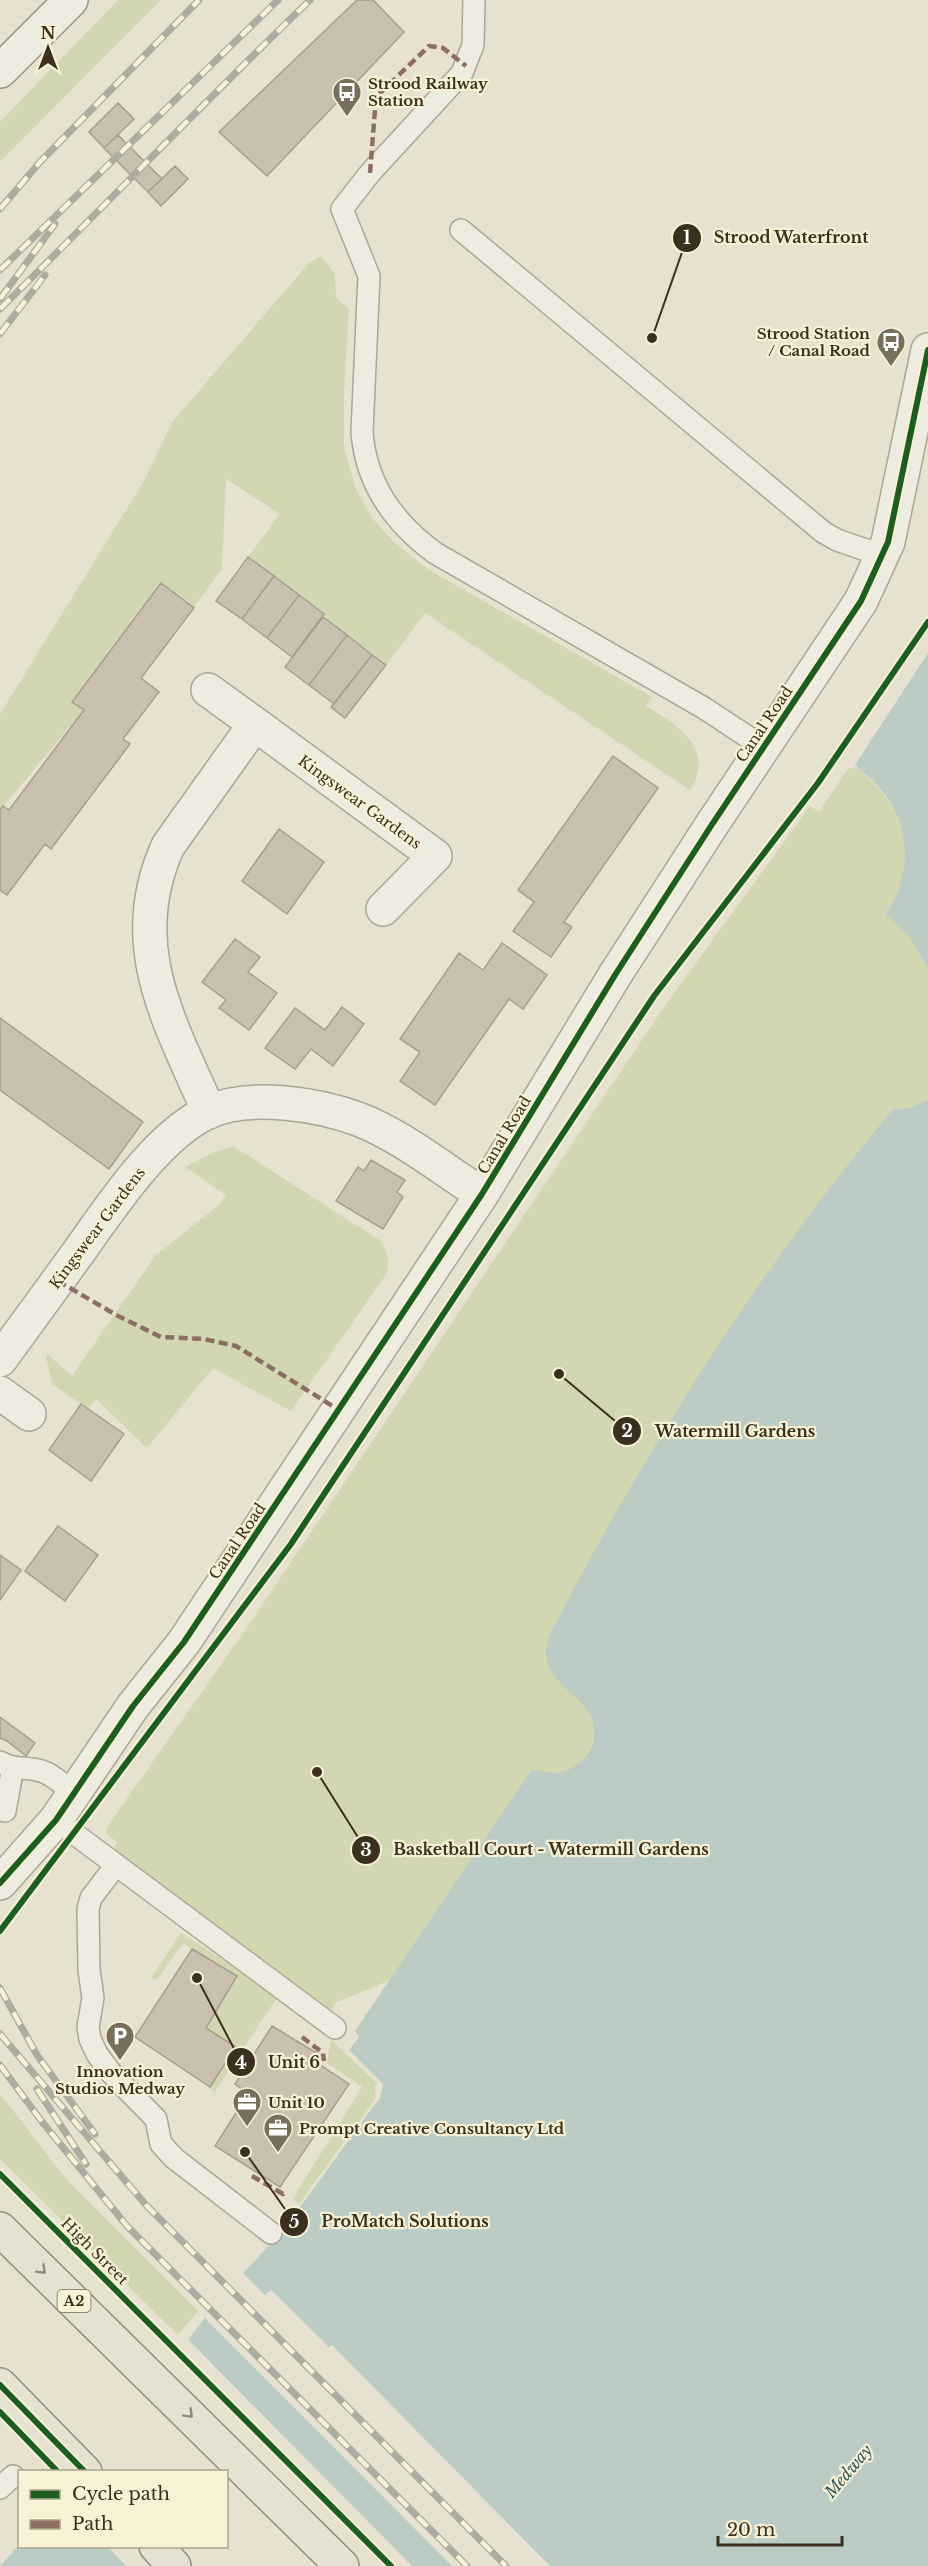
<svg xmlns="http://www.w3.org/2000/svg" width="928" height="2566" viewBox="0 0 928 2566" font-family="'Libre Baskerville',serif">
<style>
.green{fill:#d2d7b1}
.water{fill:#baccc3}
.pier{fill:#e6e2cf}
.building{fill:#cac0af;stroke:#a69e8e;stroke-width:1.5}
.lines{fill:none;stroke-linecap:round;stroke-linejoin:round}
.lane-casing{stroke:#aba697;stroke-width:24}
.street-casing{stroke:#aba697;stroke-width:36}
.secondary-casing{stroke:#9b9688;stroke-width:36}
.primary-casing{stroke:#918c7e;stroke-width:36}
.lane{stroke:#eeebe0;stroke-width:21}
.street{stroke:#eeebe0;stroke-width:33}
.secondary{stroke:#eeebe0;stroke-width:33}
.primary{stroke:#e5e2d2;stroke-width:33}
.rail-casing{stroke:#aeaba0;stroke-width:7}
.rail{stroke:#f7f1d5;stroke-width:4.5;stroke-dasharray:14;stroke-linecap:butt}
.quiet{stroke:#8d6e63;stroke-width:4.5;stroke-dasharray:9 4.5;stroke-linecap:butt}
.cycleway-casing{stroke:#f7f1d5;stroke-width:10}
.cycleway{stroke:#1b5e20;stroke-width:6}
.oneway{stroke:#908978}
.labels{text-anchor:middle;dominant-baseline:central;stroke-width:4.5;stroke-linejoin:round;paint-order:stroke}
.shield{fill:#f7f1d5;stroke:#736a55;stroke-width:1.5}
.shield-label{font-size:14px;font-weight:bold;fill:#3b301e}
.poi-label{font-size:15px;font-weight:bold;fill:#3b301e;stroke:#f7f1d5;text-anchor:start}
.street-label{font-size:15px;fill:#3b301e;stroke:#f7f1d5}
.water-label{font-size:16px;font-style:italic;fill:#2d585b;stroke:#f7f1d5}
.leader{fill:none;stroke:#3b301e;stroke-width:2}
.callout-dot{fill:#3b301e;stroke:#f7f1d5;stroke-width:2}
.mark-label{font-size:18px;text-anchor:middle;font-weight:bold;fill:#fff}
.callout-label{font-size:16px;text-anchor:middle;font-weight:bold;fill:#3b301e;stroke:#f7f1d5;stroke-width:4.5;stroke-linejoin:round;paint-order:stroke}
</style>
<rect width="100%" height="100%" fill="#e6e2cf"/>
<path class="green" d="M118 0H161L0 162V122Z
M321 256 335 274 336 298 349 309 344 391V448L356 489 372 518 393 541 426 568 652 697 646 706C677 725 716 748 690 790L425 613 386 665 323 617 324 614 248 557 280 514 226 479 222 569 193 608 73 702 84 710 0 810V714L144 481 173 421 308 264Z
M856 767C890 793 912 830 903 875 900 890 892 901 886 913L910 938 928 969V1100L914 1107 893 1109C759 1269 650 1447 551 1631 547 1644 543 1654 549 1667 563 1694 600 1702 593 1739 591 1748 588 1756 580 1763 567 1775 548 1774 532 1769L390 1980 335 2003 325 2031 111 1852 117 1842 106 1833 107 1827 248 1626 664 1007 810 806 819 812 848 769Z
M233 1146 381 1241 388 1257 387 1273 291 1411 213 1368 147 1448 96 1399 88 1409 52 1384 46 1357 47 1354 72 1376 155 1256 220 1204 226 1195 185 1167 214 1152Z
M181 1933 278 1996 215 2092 208 2087 236 2047 206 2028 237 1976 183 1943 157 1980 151 1978Z
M331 2040 377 2083 375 2089 376 2098 299 2204 293 2199 295 2195 362 2087 327 2063Z
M0 2094 68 2181 198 2311 178 2335 0 2159Z"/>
<path class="water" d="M928 653V969L910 938 886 914C890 905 896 898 899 888 912 851 903 813 876 784 870 777 862 772 855 765Z
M928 1100V2566H0L19 2545 226 2546V2472L83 2471 233 2283C291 2228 332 2160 380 2098L383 2084 349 2050 359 2037 355 2031 532 1769C548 1774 566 1775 579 1763 587 1757 591 1750 593 1741 601 1703 562 1695 549 1667 543 1654 546 1640 553 1628 649 1444 760 1268 893 1109L909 1108Z"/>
<path class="pier" d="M241 2271 265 2295 271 2290 329 2347 332 2345 550 2566H452L203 2316Z
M186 2337 218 2370 412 2566H126L108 2547 226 2546V2472H80Z"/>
<path class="building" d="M357 0H373L404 32 267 176 219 132Z
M118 103 134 119 104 148 89 132Z
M118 135 162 179 148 192 104 148Z
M175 166 188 179 161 206 148 192Z
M248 557 274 576 242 619 216 601Z
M274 576 299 595 267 638 242 619Z
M161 583 194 608 141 678 159 692 123 739 130 744 51 849 45 844 7 895 0 890V810L3 806 9 810 84 710 72 702Z
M299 595 324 614 292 657 267 638Z
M323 617 347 635 309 685 285 667Z
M347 635 372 655 334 704 309 685Z
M372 655 386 665 345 718 331 707Z
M613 756 658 788 564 922 572 927 551 957 513 931 534 902 518 890Z
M279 829 324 862 287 914 242 881Z
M235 939 260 957 248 972 277 993 249 1030 219 1008 226 1000 202 982Z
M502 943 547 975 523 1009 509 999 435 1105 400 1081 420 1052 400 1039 459 953 483 970Z
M342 1007 364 1024 333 1066 311 1049 295 1069 265 1048 295 1008 325 1030Z
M0 1018 143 1122 109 1169 0 1090Z
M371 1160 405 1180 397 1192 403 1197 383 1229 336 1201 358 1167 364 1171Z
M81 1404 124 1434 91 1481 49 1450Z
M58 1526 98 1555 65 1601 25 1571Z
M0 1555 21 1570 0 1600Z
M0 1717 35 1743 26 1756 7 1741 0 1738Z
M192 1949 237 1976 206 2028 236 2047 210 2087 135 2037Z
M272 2026 320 2055 316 2062 349 2084 280 2187 215 2146 248 2094 235 2084Z"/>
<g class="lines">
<g class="lane-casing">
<path id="lane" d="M474 0 473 45 462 73 370 173 342 209 369 276 362 432C366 484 393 522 435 553L704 708 763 747
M461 230 823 532 837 540 883 556
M0 1762C12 1770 24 1767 37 1770 51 1772 63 1785 74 1793
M5 1811 13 1767
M56 1820 335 2028
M116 1865 91 1898 88 1909 89 1970 93 1998 88 2027 90 2039 97 2054 112 2074 156 2119 161 2144 174 2158 271 2233
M0 2488 13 2476"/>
</g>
<g class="street-casing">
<path id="street" d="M208 690 255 724
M209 1112C170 1022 123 945 168 846L255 724 435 856 383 909
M0 1360C26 1324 52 1289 78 1253 110 1208 158 1134 210 1111 252 1094 317 1104 358 1119 402 1136 442 1169 482 1194
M0 1393 29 1414
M0 1883 56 1820 133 1706 184 1642 482 1194 615 975 711 826 861 601 888 542 928 350"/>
</g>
<g class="secondary-casing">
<path id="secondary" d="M0 71 71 0"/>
</g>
<g class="primary-casing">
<path id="primary" d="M0 2229 342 2566
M0 2385 85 2472
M156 2546 174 2566"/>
</g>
<use href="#lane" class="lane"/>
<use href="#street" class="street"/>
<use href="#secondary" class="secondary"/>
<use href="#primary" class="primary"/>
<g class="rail-casing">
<path id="rail" d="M0 209 40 162 199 0
M0 270 278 0
M0 299 55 224
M0 309C104 207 205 101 310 0
M0 334 45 275
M0 1988 37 2055 95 2134
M0 2034 146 2205 506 2566
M0 2065 43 2123 127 2226 467 2566
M37 2089 86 2164"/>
</g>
<use href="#rail" class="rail"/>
<path class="quiet" d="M370 173 376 97 429 46 443 48 466 66
M58 1281 118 1316 161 1337 204 1339 236 1346 339 1410
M302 2037 323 2053 324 2061
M252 2176 283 2194 285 2190"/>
<g class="cycleway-casing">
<path id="cycleway" d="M0 1883 56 1820 133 1706 184 1642 482 1194 615 975 711 826 861 601 888 542 928 350
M0 1931 291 1544 654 996 818 783 928 622
M0 2174 391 2566
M0 2385 85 2472
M0 2412 58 2472"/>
</g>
<use href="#cycleway" class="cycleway"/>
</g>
<defs><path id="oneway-chevron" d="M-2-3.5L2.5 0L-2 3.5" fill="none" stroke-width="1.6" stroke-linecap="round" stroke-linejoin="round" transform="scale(1.5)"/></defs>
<g class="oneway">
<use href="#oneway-chevron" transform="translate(42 2270) rotate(44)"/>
<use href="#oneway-chevron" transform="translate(189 2414) rotate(45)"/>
</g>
<defs>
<g id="bus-pin" transform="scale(1.5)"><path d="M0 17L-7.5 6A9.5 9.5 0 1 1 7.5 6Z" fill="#776e5c" stroke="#f7f1d5"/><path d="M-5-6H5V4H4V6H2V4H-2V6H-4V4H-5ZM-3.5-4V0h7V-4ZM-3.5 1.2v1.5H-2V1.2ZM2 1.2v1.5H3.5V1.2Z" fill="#fff"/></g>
<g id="parking-pin" transform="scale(1.5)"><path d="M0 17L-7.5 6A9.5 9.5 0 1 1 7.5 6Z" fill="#776e5c" stroke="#f7f1d5"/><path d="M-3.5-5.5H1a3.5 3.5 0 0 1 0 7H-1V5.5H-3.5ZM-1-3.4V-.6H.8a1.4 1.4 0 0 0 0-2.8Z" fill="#fff"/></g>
<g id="office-pin" transform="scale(1.5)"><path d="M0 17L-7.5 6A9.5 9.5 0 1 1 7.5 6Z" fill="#776e5c" stroke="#f7f1d5"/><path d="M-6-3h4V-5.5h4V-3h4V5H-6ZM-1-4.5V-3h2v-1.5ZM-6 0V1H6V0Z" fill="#fff"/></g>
</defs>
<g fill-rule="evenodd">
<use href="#bus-pin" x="347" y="92"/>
<use href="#bus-pin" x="891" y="342"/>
<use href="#parking-pin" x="120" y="2036"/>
<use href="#office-pin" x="247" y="2102"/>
<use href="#office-pin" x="278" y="2128"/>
</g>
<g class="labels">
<rect class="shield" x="57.5" y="2290" width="33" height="22" rx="4.5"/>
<g class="shield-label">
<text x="74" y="2301">A2</text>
</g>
<g class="poi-label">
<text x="368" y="83">Strood Railway<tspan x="368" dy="17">Station</tspan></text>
<text x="870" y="333" text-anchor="end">Strood Station<tspan x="870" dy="17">/ Canal Road</tspan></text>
<text x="120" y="2071" text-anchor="middle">Innovation<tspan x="120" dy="17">Studios Medway</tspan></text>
<text x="268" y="2102">Unit 10</text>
<text x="299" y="2128">Prompt Creative Consultancy Ltd</text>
</g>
<g class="street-label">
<text transform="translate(764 724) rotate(-56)">Canal Road</text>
<text transform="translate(360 802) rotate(36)">Kingswear Gardens</text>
<text transform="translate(504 1135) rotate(-59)">Canal Road</text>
<text transform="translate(97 1228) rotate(-53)">Kingswear Gardens</text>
<text transform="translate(237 1541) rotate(-56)">Canal Road</text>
<text transform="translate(95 2251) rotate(45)">High Street</text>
</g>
<g class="water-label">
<text transform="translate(848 2471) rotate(-50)">Medway</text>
</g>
</g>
<path class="leader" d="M652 338L687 238M559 1374L627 1431M317 1772L366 1850M197 1978L241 2062M245 2152L294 2222"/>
<g class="callout-dot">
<circle cx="652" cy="338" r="6"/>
<circle cx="559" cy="1374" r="6"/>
<circle cx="317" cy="1772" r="6"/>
<circle cx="197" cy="1978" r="6"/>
<circle cx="245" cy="2152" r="6"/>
<circle cx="687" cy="238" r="15"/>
<circle cx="627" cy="1431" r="15"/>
<circle cx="366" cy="1850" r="15"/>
<circle cx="241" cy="2062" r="15"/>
<circle cx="294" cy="2222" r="15"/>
</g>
<g class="mark-label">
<text x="687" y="244">1</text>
<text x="627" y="1437">2</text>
<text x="366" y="1856">3</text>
<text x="241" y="2069">4</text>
<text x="294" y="2228">5</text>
</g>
<g class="callout-label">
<text x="791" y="243">Strood Waterfront</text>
<text x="735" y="1437">Watermill Gardens</text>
<text x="551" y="1855">Basketball Court - Watermill Gardens</text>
<text x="294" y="2068">Unit 6</text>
<text x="405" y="2227">ProMatch Solutions</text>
</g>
<rect x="18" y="2470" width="210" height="78" fill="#f7f1d5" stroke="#aca48c" stroke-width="1.5"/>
<rect x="30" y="2490" width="30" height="9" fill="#1b5e20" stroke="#aca48c" stroke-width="1.5"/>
<text x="72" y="2500" font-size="18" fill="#3b301e">Cycle path</text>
<rect x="30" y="2520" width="30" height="9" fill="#8d6e63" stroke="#aca48c" stroke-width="1.5"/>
<text x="72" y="2530" font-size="18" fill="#3b301e">Path</text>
<g transform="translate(48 48)" stroke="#f7f1d5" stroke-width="4.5" paint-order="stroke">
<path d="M0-4.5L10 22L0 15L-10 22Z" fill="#3b301e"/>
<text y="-9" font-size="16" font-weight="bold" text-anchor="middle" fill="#3b301e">N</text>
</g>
<path d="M718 2536v9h124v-9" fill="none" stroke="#3b301e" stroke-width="3"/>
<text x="727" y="2536" font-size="18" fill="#3b301e" stroke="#f7f1d5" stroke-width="4.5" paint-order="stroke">20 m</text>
</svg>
